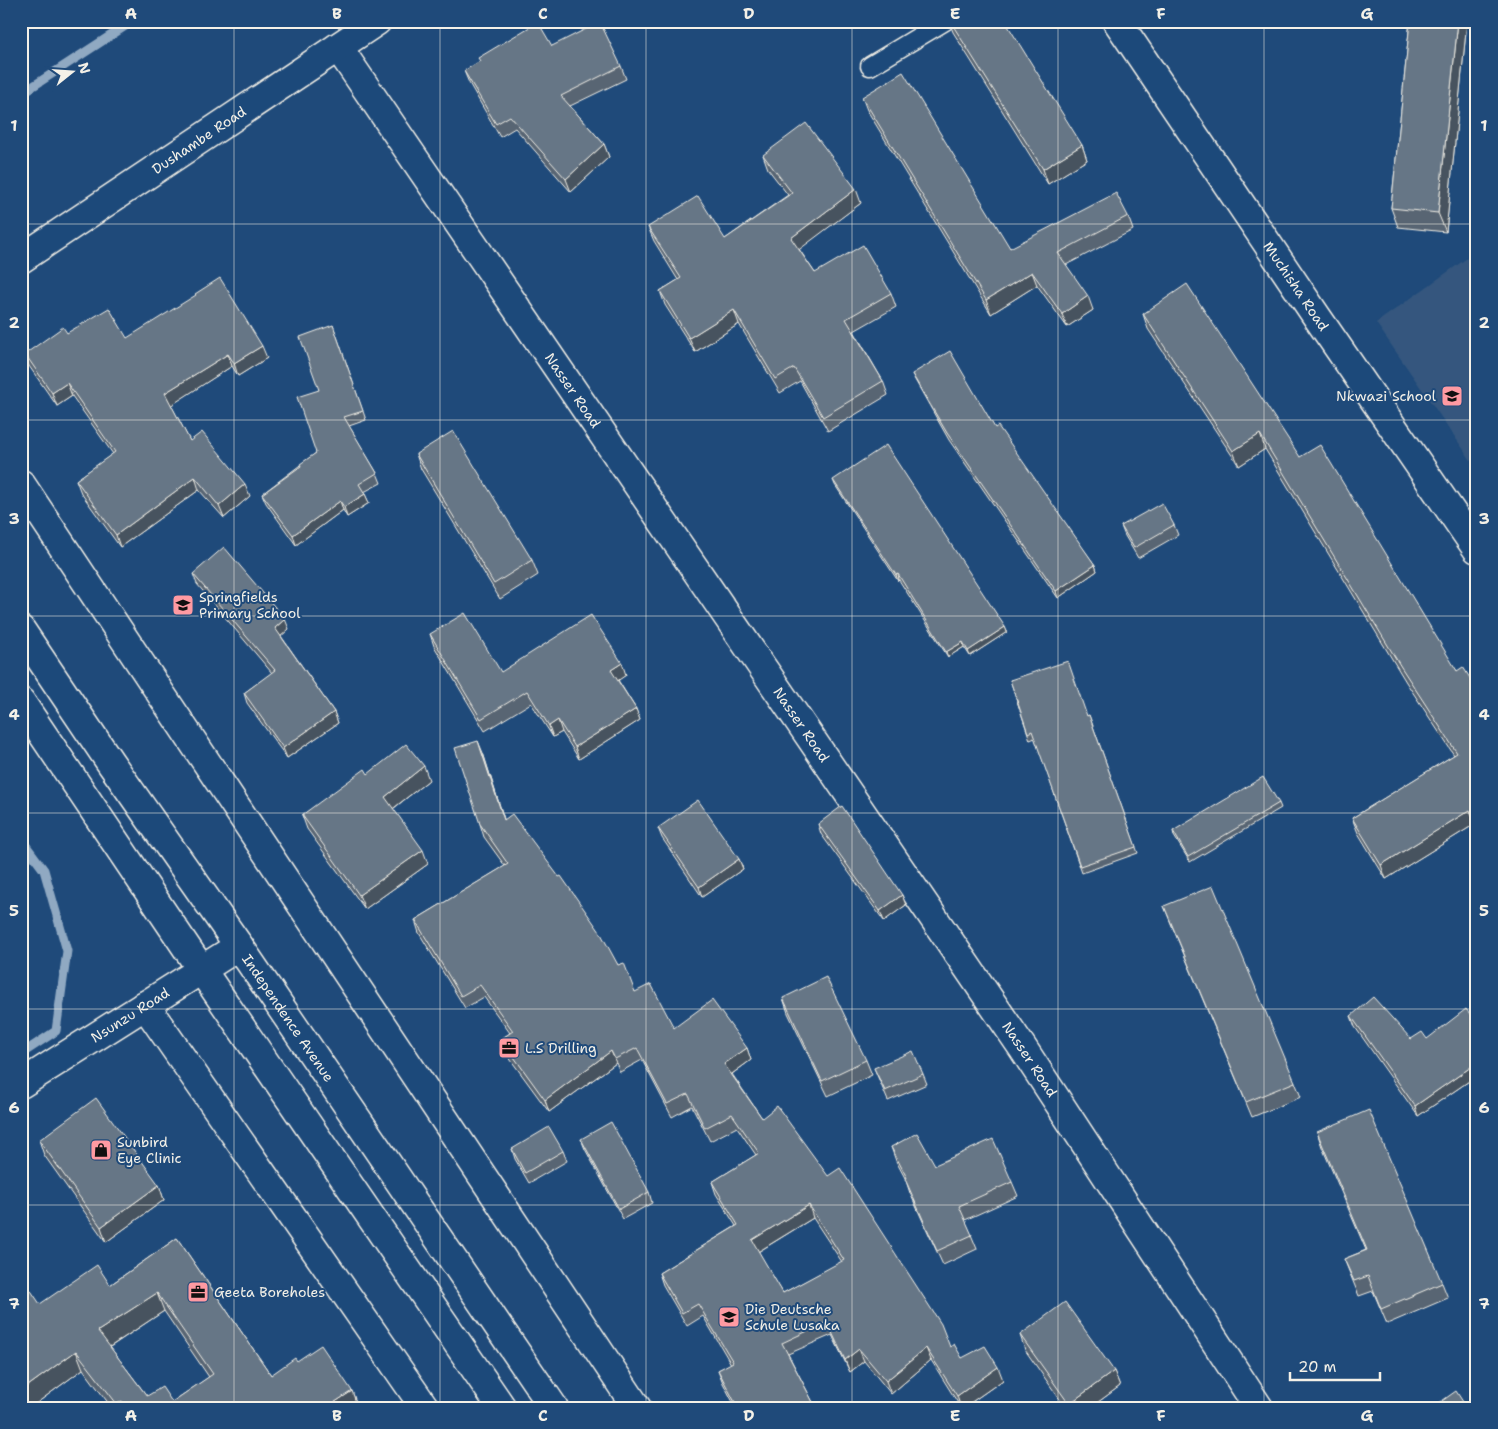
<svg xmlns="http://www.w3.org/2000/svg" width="1498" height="1429" viewBox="0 0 1498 1429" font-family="'Shantell Sans',sans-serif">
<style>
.built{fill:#34577e}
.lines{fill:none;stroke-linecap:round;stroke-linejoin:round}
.stream{stroke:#90a9c2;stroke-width:9}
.service-casing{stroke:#f4f1e8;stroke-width:21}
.minor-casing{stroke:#f4f1e8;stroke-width:31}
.tertiary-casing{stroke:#f4f1e8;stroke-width:31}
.secondary-casing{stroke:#f4f1e8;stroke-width:31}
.service{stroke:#1f4a7a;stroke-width:18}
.minor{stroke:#1f4a7a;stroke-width:28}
.tertiary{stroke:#1f4a7a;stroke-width:28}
.secondary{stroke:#1f4a7a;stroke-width:28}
.wall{fill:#586573;stroke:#f4f1e8;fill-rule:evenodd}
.shaded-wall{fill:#47535e;stroke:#f4f1e8}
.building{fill:#667686;stroke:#f4f1e8;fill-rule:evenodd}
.grid{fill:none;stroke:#f4f1e8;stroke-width:1;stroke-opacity:0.55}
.labels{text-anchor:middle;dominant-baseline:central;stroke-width:4;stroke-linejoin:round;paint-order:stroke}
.street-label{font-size:14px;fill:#f4f1e8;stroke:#1f4a7a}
.poi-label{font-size:14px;fill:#f4f1e8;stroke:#1f4a7a;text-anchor:start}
.neatline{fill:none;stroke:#f4f1e8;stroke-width:2}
.grid-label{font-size:16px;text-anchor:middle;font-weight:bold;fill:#f4f1e8}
</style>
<rect width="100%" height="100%" fill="#1f4a7a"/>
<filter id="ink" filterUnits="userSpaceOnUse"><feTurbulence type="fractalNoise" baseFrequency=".02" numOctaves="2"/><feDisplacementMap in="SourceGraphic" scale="10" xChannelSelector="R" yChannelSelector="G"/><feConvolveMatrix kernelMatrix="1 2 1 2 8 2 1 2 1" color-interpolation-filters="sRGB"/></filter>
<g filter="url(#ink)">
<path class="built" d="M1477 251V469L1376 323Z"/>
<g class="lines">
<path class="stream" d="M21 94 133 21
M21 839 44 870 67 951 56 1031 21 1054"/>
<g class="service-casing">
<path id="service" d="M870 66 945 21"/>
</g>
<g class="minor-casing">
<g id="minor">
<path id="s1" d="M1117 21 1317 317 1477 549"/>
<path id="s2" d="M338 47 1022 1047 1259 1408"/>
<path d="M21 484 637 1408"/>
<path d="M145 1005 425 1408"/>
</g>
</g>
<g class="tertiary-casing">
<g id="tertiary">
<path id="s3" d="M21 259 377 21"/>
<path id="s4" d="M21 1084 239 946"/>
</g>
</g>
<g class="secondary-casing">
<g id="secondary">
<path id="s5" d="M21 630 110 762 239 946 554 1408"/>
<path d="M21 702 201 969 502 1408"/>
</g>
</g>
<use href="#service" class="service"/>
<use href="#minor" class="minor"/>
<use href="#tertiary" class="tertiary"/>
<use href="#secondary" class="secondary"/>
</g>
<path class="wall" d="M949 21H950L1082 145 1087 160 1048 184 953 32Z
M1410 21H1467L1446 232 1398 227 1391 208Z
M552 46 621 66 626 79 570 106 604 144 609 157 571 192 515 128 500 137 469 83 464 71Z
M862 97 1010 248 1128 216 1133 230 1066 265 1093 310 1067 327 1037 285 991 314 867 110Z
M763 155 861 203 799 249 815 273 891 293 896 307 854 331 883 381 888 395 828 431 800 381 780 393 739 324 695 352 665 305 660 291 678 280 654 241 648 227 725 239 788 195 768 169Z
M1143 314 1300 457 1457 671 1477 689V827L1475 824 1386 879 1358 833 1352 818 1454 755 1406 682 1265 449 1239 466 1148 329Z
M333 325 366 420 349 426 377 473 381 483 364 492 369 503 347 517 343 510 296 545 266 503 262 494 316 453 319 390Z
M67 333 127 338 267 358 238 376 232 366 171 405 190 441 250 496 224 518 199 490 120 547 81 493 76 480 113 454 72 396 57 406 29 366 25 354Z
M912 374 995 428 1095 565 1097 571 1058 598 949 440 915 380Z
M416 454 532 560 538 575 500 599 421 469Z
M833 480 1005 627 1007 632 970 656 964 647 948 657 899 580 898 581 835 485Z
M1174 525 1178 535 1138 558 1125 536 1121 526Z
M193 574 289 629 281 636 334 712 338 723 287 758 247 703 244 693 272 673 197 584Z
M430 634 501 672 626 675 618 680 636 709 640 720 579 759 562 732 553 737 531 703 485 731 434 646Z
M1010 680 1087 716 1089 715 1138 853 1082 873 1035 738 1030 740Z
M483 753 504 819 618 965 635 992 674 1028 747 1048 751 1060 732 1074 762 1118 950 1347 962 1358 1003 1380 963 1408H961L931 1360 891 1394 864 1361 850 1372 832 1335 788 1354 816 1408H736L723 1383 718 1370 731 1364 703 1316 687 1326 663 1285 659 1273 736 1226 716 1194 712 1182 756 1155 737 1127 710 1141 692 1106 672 1117 642 1060 620 1072 616 1063 549 1112 505 1052 501 1039 510 1033 484 997 465 1008 419 933 415 920 505 866 484 837 480 824ZM813 1218 842 1262 783 1293 758 1252Z
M368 774 429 780 393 809 428 864 365 909 307 829 302 815Z
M1279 803 1281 808 1190 862 1174 836 1173 831Z
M818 824 902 895 906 905 884 921 821 834Z
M658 828 739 859 743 869 702 897 662 838Z
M1164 906 1295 1082 1301 1097 1252 1117 1170 921Z
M783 998 866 1060 872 1075 828 1096 788 1013Z
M1351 1016 1411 1039H1427L1477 1023V1080L1475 1077 1418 1116 1355 1027Z
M874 1068 923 1074 927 1084 888 1101Z
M1317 1132 1442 1283 1448 1298 1387 1324 1373 1291 1359 1296 1344 1259 1366 1250 1322 1147Z
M581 1139 649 1192 652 1203 623 1219 585 1149Z
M39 1140 159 1185 164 1200 106 1242 44 1155Z
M891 1147 935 1165 1012 1182 1018 1196 965 1220 977 1249 943 1265 910 1193 905 1178 896 1161Z
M512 1149 563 1151 567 1161 529 1183 515 1159Z
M177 1238 271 1375 297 1361 352 1391 358 1408H112L83 1369 30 1408H21L40 1304 110 1285ZM164 1311 209 1377 172 1402 147 1396 110 1347Z
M1020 1335 1114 1371 1120 1386 1090 1408H1066L1025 1350Z"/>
<path class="shaded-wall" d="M1458 21H1467L1446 232 1438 213Z
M604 144 609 157 571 192 566 179Z
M1082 145 1087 160 1048 184 1043 169Z
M856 189 861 203 796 252 791 238Z
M1032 272 1037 285 991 314 986 300Z
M1088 296 1093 310 1067 327 1062 314Z
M734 310 739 324 695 352 689 338Z
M262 346 267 358 238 376 234 363Z
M228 354 232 366 170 406 165 393Z
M67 383 72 396 57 406 52 393Z
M1260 434 1265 449 1239 466 1233 451Z
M195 477 199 490 120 547 116 535Z
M245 484 250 496 224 518 219 506Z
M365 494 369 503 347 517 344 507Z
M340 501 343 510 296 545 293 535Z
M1095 565 1097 571 1058 598 1056 591Z
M898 574 899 580 898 581 896 575Z
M285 619 289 629 279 638 275 628Z
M1005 627 1007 632 970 656 968 651Z
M963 642 964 647 948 657 946 652Z
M622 663 626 675 616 682 611 670Z
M636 709 640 720 579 759 575 747Z
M334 712 338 723 287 758 283 748Z
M558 720 562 732 553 737 549 726Z
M478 741 483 753 508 832 504 820Z
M424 766 429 780 390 811 385 797Z
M1470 810 1475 824 1386 879 1381 865Z
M423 850 428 864 365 909 359 895Z
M739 859 743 869 702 897 699 887Z
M902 895 906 905 884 921 880 911Z
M747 1048 751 1060 729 1076 724 1064Z
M611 1051 616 1063 549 1112 545 1100Z
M1471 1067 1475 1077 1418 1116 1415 1106Z
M159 1185 164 1200 106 1242 101 1227Z
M809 1205 813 1218 756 1253 752 1240Z
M157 1293 164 1311 105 1350 98 1331Z
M926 1348 931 1360 891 1394 886 1381Z
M859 1349 864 1361 850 1372 845 1360Z
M76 1351 83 1369 30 1408H21V1391Z
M998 1367 1003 1380 963 1408H961L957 1396Z
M1114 1371 1120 1386 1090 1408H1070L1069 1404Z
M352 1391 358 1408H326Z
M122 1401 124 1408H118L117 1404Z"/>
<path class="building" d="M950 21H1005L1082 145 1043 169Z
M1410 21H1458L1438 213 1391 208Z
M538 22 552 46 600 22 621 66 561 96 604 144 566 179 510 116 496 124 464 71 480 61 478 58Z
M903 72 1010 248 1116 193 1128 216 1058 253 1088 296 1062 314 1032 272 986 300 862 97Z
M806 123 856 189 791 238 815 273 863 245 891 293 846 319 883 381 823 417 794 368 775 379 734 310 689 338 660 291 681 278 648 227 698 196 725 239 792 193 763 155Z
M220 278 262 346 234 363 228 354 165 393 190 441 202 432 245 484 219 506 195 477 116 535 76 480 115 452 67 383 52 393 25 354 63 327 67 333 109 308 127 338 196 295 195 294Z
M1187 284 1300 457 1320 445 1457 671 1463 667 1477 689V824L1470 810 1381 865 1352 818 1457 753 1401 667 1260 434 1233 451 1143 314Z
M333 325 363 411 344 417 377 473 359 484 365 494 344 507 340 501 293 535 262 494 301 466 300 464 316 453 297 397 319 390 300 337Z
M950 351 995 428 998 426 1095 565 1056 591 947 433 912 374Z
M453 431 532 560 494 584 416 454Z
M886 445 1005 627 968 651 963 642 946 652 898 574 896 575 833 480Z
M1162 503 1174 525 1134 548 1121 526Z
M224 547 285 619 275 628 334 712 283 748 244 693 275 670 193 574Z
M465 613 501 672 591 615 622 663 611 670 636 709 575 747 558 720 549 726 527 691 481 719 430 634Z
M1068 661 1087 716 1089 715 1136 847 1080 866 1032 731 1028 733 1010 680Z
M478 741 504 820 512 814 559 877 561 876 600 932 618 965 624 963 635 992 651 984 674 1028 712 1000 747 1048 724 1064 762 1118 777 1106 828 1176 840 1168 941 1324 950 1347 954 1344 962 1358 985 1346 998 1367 957 1396 926 1348 886 1381 859 1349 845 1360 827 1322 782 1343 816 1408H738L718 1370 733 1362 698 1304 682 1313 659 1273 738 1225 712 1182 759 1153 732 1114 705 1128 688 1094 667 1104 637 1048 615 1059 611 1051 545 1100 501 1039 513 1031 480 985 461 996 415 920 508 864 480 824 455 748ZM809 1205 844 1260 783 1293 752 1240Z
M406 744 424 766 385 797 423 850 359 895 302 815 365 769 368 774Z
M1263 777 1279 803 1188 857 1173 831Z
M698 800 739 859 699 887 658 828Z
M842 806 902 895 880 911 818 824Z
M1213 886 1295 1082 1246 1102 1164 906Z
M826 977 866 1060 822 1081 783 998Z
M1373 997 1411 1039 1422 1032 1427 1039 1466 1009 1477 1023V1075L1471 1067 1415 1106 1351 1016Z
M913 1051 923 1074 885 1091 874 1068Z
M96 1098 159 1185 101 1227 39 1140Z
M1369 1110 1442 1283 1381 1309 1368 1276 1354 1281 1344 1259 1367 1250 1317 1132Z
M611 1122 649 1192 619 1209 581 1139Z
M549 1127 563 1151 525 1173 512 1149Z
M917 1133 935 1165 993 1139 1012 1182 959 1206 972 1235 937 1251 905 1179 907 1178 891 1147Z
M177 1238 271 1375 295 1358 297 1361 321 1345 352 1391 326 1408H127L122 1401 117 1404 76 1351 21 1391V1276L40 1304 97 1265 110 1285ZM157 1293 213 1374 172 1402 162 1387 147 1396 98 1331Z
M1065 1302 1114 1371 1069 1404 1020 1335Z
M1456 1391 1467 1408H1432Z"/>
</g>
<path class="grid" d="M234 21V1408M440 21V1408M646 21V1408M852 21V1408M1058 21V1408M1264 21V1408M21 224H1477M21 420H1477M21 616H1477M21 813H1477M21 1009H1477M21 1205H1477"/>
<defs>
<g id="school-square" transform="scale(1.125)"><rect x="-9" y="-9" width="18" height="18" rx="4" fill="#ff9aa2" stroke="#1f4a7a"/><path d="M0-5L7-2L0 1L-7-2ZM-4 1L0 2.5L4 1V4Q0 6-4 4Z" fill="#111"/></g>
<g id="office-square" transform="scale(1.125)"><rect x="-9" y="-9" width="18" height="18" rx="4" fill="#ff9aa2" stroke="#1f4a7a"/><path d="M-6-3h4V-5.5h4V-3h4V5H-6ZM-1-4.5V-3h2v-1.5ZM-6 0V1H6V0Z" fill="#111"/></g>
<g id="shop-square" transform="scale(1.125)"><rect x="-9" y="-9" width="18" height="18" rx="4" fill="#ff9aa2" stroke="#1f4a7a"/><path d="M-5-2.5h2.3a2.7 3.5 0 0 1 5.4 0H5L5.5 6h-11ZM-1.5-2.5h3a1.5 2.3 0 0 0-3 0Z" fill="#111"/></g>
</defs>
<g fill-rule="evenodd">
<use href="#school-square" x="1452" y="396"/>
<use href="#school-square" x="183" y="605"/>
<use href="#office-square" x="509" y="1048"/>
<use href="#shop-square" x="101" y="1150"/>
<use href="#office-square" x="198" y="1292"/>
<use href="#school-square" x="729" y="1317"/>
</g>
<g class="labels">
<g class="street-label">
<text stroke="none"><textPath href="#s3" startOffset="214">Dushambe Road</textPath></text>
<text stroke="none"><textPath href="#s1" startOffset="320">Muchisha Road</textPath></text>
<text stroke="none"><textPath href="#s2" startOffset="416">Nasser Road</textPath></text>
<text stroke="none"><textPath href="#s2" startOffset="821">Nasser Road</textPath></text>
<text stroke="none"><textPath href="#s4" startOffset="129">Nsunzu Road</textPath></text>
<text stroke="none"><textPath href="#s5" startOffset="471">Independence Avenue</textPath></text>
<text stroke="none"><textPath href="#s2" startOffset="1226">Nasser Road</textPath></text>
</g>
<g class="poi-label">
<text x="1436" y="396" text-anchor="end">Nkwazi School</text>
<text x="199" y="597">Springfields<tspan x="199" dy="16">Primary School</tspan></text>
<text x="525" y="1048">L.S Drilling</text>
<text x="117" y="1142">Sunbird<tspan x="117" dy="16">Eye Clinic</tspan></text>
<text x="214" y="1292">Geeta Boreholes</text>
<text x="745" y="1309">Die Deutsche<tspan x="745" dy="16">Schule Lusaka</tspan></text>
</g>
</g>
<rect width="1498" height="1429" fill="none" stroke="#1f4a7a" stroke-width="55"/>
<g transform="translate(72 72) rotate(73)" stroke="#1f4a7a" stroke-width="4" paint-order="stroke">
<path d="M0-4L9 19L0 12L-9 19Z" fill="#f4f1e8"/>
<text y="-8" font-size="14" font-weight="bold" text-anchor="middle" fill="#f4f1e8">N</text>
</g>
<path d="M1290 1372v8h90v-8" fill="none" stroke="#f4f1e8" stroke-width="2.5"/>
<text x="1298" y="1372" font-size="15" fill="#f4f1e8" stroke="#1f4a7a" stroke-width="4" paint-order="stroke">20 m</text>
<rect x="28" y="28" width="1442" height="1374" class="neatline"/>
<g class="grid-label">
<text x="131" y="19">A</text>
<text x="337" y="19">B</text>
<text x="543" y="19">C</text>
<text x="749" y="19">D</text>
<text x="955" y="19">E</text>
<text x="1161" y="19">F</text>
<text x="1367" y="19">G</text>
<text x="14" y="131">1</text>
<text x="1484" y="131">1</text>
<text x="14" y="328">2</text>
<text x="1484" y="328">2</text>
<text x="14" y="524">3</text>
<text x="1484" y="524">3</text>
<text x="14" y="720">4</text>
<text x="1484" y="720">4</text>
<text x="14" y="916">5</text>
<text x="1484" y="916">5</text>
<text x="14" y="1113">6</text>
<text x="1484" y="1113">6</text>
<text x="14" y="1309">7</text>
<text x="1484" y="1309">7</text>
<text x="131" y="1421">A</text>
<text x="337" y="1421">B</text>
<text x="543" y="1421">C</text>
<text x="749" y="1421">D</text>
<text x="955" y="1421">E</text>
<text x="1161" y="1421">F</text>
<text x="1367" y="1421">G</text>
</g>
</svg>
